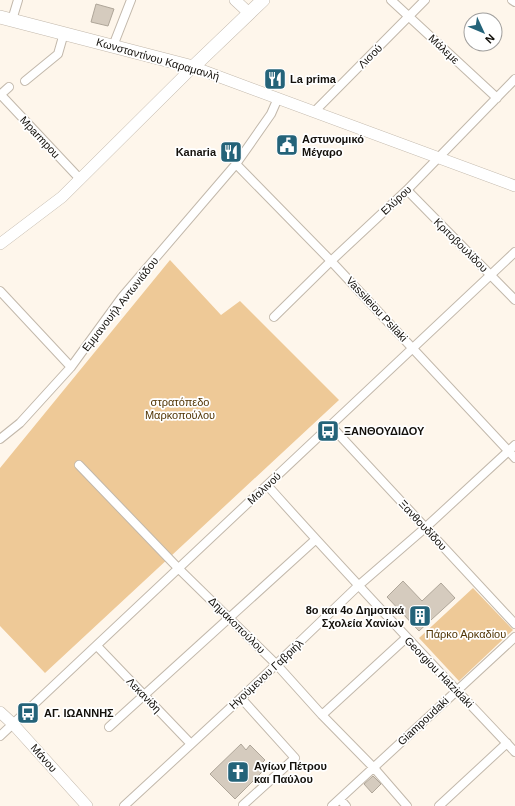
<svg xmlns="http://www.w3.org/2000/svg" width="515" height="806" viewBox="0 0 515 806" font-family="Helvetica,sans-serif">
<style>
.green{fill:#eec997}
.building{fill:#d5cbbe;stroke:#afa699}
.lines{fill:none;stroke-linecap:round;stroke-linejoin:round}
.street-casing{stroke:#c2b8ab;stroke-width:10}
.secondary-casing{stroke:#c2b8ab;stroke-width:12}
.primary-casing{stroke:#c2b8ab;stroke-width:14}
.street{stroke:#fff;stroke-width:8}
.secondary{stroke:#fff;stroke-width:11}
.primary{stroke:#fff;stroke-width:13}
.labels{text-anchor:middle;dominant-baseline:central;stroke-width:3.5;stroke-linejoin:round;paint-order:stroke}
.street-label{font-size:11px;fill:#13100b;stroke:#fff}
.poi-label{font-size:11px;font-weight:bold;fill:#13100b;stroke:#fff;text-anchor:start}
.park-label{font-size:11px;fill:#513505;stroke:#fff}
</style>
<rect width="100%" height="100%" fill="#fef6eb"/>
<path class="green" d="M170 260 221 315 240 301 339 400 45 673 0 626V468Z
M473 588 513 630 459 681 419 638Z"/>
<path class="building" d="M96 4 114 9 108 26 91 22Z
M403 581 422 601 441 583 455 598 419 631 387 597Z
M241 744 246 750 250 745 265 760 260 765 265 769 235 799 210 774Z
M373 776 381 784 372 793 364 784Z"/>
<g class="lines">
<g class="street-casing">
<path id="street" d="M391 0 497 98
M512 0 515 2
M12 20 18 0
M113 46 131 0
M25 81 58 54 64 33
M0 95 9 87
M1 95 80 179
M314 112 425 0
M236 164 331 261 515 458
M407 190 515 300
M0 291 71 367
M274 317 331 261 407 190 515 79
M331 426 515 624
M0 439 20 423 71 367 122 297 236 164 271 114 278 98
M79 465 179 569 277 665 322 715 374 768 407 806
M267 485C348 576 432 664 515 752
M97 646 191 744
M241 698 295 758 243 805
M322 715 406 638
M109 727 315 540
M0 736 515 252
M340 799 346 806
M124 806 241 698 358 586 425 528 515 445
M332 806 515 637
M439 806 507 743"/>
</g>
<g class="secondary-casing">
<path id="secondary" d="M235 0 249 13
M0 244 62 197 193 67 515 186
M0 712 13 724 87 806"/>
</g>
<g class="primary-casing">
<path id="primary" d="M0 17 193 67 263 0"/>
</g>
<use href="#street" class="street"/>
<use href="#secondary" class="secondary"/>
<use href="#primary" class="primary"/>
</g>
<defs>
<g id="restaurant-square" transform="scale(1.15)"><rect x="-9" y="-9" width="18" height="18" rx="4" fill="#246379" stroke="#fff"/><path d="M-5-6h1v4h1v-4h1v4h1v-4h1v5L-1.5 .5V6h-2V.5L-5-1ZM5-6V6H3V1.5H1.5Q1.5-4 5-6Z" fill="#fff"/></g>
<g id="civic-square" transform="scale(1.15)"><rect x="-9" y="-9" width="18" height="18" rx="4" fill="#246379" stroke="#fff"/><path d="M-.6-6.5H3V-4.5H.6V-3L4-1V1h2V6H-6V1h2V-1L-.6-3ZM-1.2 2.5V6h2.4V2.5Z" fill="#fff"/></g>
<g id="bus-square" transform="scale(1.15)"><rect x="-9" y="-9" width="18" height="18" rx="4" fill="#246379" stroke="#fff"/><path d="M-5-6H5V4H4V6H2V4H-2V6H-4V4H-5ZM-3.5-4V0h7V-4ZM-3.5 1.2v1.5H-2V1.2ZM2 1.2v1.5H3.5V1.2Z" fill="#fff"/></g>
<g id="building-square" transform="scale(1.15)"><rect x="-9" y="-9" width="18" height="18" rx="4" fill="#246379" stroke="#fff"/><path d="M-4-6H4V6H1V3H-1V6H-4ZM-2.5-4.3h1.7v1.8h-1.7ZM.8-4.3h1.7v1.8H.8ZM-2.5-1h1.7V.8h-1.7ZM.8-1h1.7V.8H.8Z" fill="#fff"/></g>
<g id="church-square" transform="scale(1.15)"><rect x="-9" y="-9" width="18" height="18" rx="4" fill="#246379" stroke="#fff"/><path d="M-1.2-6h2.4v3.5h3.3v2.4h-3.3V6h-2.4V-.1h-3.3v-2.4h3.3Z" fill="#fff"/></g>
</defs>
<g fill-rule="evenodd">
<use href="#restaurant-square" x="275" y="79"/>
<use href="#civic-square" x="287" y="145"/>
<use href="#restaurant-square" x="231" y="152"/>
<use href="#bus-square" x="328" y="431"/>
<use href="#building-square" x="420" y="616"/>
<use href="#bus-square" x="28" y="713"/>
<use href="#church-square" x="238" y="772"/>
</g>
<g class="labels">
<g class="street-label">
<text transform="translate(444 49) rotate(43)">Μάλεμε</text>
<text transform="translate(370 56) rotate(-45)">Λισού</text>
<text transform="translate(158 59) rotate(16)">Κωνσταντίνου Καραμανλή</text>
<text transform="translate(40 137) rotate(47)">Mparmpou</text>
<text transform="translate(396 200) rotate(-43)">Ελύρου</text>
<text transform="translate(461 245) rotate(45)">Κριτοβουλίδου</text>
<text transform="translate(120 304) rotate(-52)">Εμμανουήλ Αντωνιάδου</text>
<text transform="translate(377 309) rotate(47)">Vassileiou Psilaki</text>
<text transform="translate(264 488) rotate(-43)">Μαλινού</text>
<text transform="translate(423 525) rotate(47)">Ξανθουδίδου</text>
<text transform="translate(237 625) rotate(45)">Δημακοπούλου</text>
<text transform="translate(439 672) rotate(46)">Georgiou Hatzidaki</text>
<text transform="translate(266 674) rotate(-43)">Ηγούμενου Γαβριήλ</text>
<text transform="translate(144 695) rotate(46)">Λεκανίδη</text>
<text transform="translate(423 721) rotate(-43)">Giampoudaki</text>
<text transform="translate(44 758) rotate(48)">Μάνου</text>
</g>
<g class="poi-label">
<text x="290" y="79">La prima</text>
<text x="302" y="139">Αστυνομικό<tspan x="302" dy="13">Μέγαρο</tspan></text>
<text x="216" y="152" text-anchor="end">Kanaria</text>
<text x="344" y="431">ΞΑΝΘΟΥΔΙΔΟΥ</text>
<text x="404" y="610" text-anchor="end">8ο και 4ο Δημοτικά<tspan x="404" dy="13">Σχολεία Χανίων</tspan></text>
<text x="44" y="713">ΑΓ. ΙΩΑΝΝΗΣ</text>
<text x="254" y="766">Αγίων Πέτρου<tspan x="254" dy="13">και Παύλου</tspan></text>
</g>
<g class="park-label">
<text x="180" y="402">στρατόπεδο<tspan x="180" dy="13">Μαρκοπούλου</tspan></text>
<text x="466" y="634">Πάρκο Αρκαδίου</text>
</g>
</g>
<g transform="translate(483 32) rotate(134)"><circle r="19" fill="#ffffff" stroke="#a19f9d"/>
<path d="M0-3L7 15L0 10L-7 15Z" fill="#246379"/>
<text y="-6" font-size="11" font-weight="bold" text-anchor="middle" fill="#13100b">N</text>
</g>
</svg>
